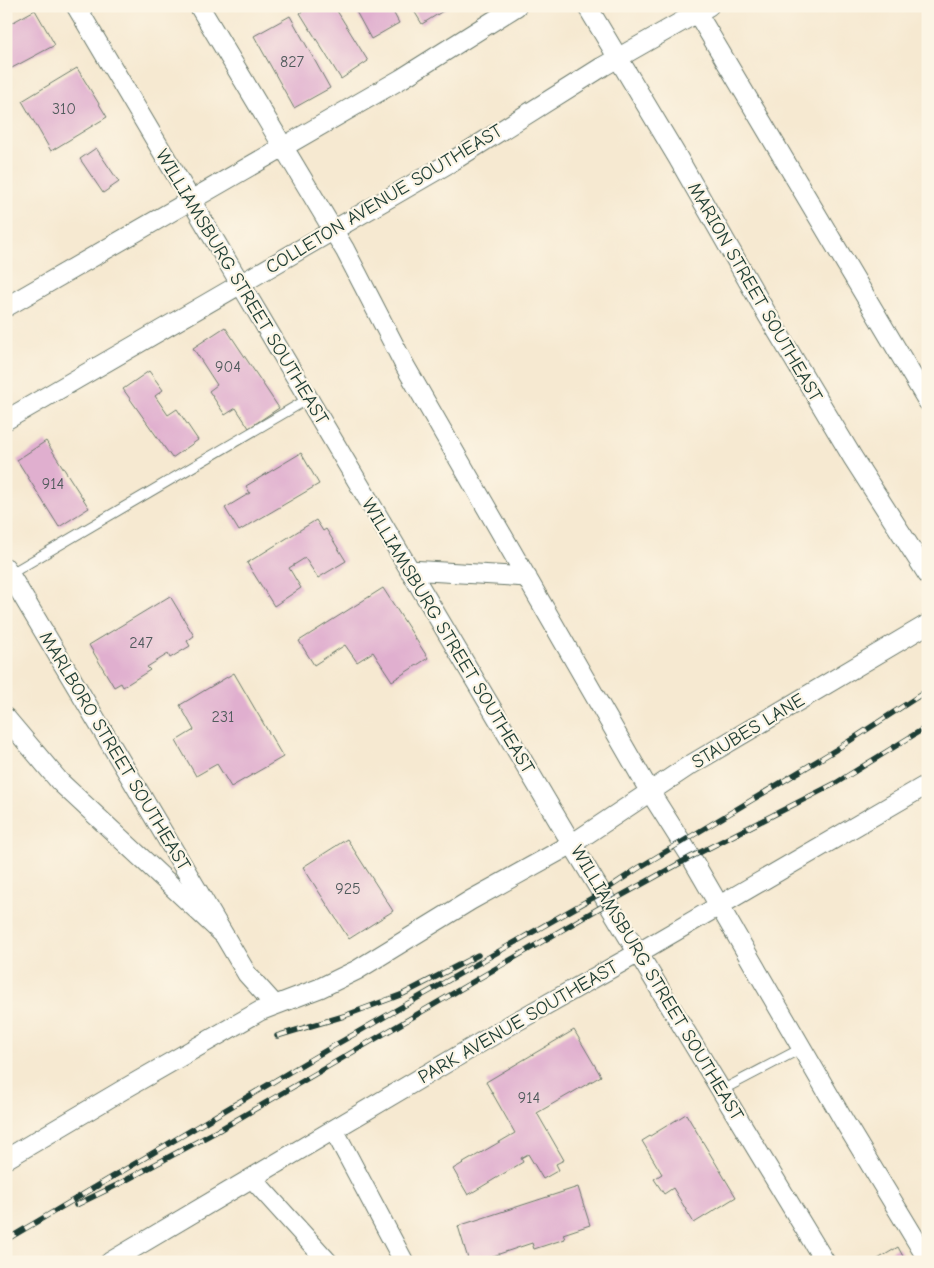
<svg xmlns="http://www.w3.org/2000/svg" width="934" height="1268" viewBox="0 0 934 1268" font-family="'Comic Neue',sans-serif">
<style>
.building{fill:#e0afcf}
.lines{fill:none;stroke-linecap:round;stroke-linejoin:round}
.lane-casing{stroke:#6a796b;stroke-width:11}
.street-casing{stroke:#6a796b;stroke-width:21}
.lane{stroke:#fff;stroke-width:9}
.street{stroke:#fff;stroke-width:19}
.rail-casing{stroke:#1f3d34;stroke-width:5.5}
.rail{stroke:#fcf5e5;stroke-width:4;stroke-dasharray:11;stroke-linecap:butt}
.labels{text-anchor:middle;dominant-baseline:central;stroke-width:4.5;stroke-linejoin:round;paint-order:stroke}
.number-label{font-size:16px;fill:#4f5a5b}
.street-label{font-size:19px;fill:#1f3d34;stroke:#fcf5e5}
</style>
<rect width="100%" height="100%" fill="#fcf5e5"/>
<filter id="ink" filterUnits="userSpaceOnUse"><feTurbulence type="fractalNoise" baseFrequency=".02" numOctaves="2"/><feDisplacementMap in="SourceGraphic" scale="10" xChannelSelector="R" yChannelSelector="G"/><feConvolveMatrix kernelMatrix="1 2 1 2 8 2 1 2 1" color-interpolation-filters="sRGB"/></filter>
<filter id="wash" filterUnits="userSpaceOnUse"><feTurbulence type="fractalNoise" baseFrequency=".0096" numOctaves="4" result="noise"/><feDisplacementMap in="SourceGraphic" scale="20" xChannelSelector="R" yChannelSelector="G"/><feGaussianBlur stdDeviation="1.12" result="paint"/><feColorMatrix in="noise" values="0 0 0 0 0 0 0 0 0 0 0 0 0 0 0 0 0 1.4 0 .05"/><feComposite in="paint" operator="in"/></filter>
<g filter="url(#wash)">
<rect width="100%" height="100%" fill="#f6e9d1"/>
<g id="blocks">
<path class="building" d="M310 6H334L368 61 341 79 300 13Z
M353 6H390L399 23 371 39Z
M411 6H451L422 24Z
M35 10 55 45 10 69 6 63V26Z
M290 16 330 88 294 108 254 36Z
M77 68 107 117 51 151 22 101Z
M96 148 119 182 103 193 80 159Z
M225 327 279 408 249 428 236 408 225 415 209 391 217 385 193 348Z
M149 371 163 390 155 396 168 415 177 409 198 440 172 458 123 389Z
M46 441 89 508 59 527 17 460Z
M301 453 319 484 239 531 225 508 250 493 246 486Z
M316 520 323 531 326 529 346 561 318 578 305 558 289 568 301 588 274 606 247 563Z
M383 588 428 658 392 681 373 652 357 662 345 645 314 665 299 641Z
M170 596 194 636 187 641 190 646 170 658 168 654 147 667 150 670 123 687 121 683 114 687 89 645Z
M234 673 283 757 231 787 217 764 196 776 176 741 194 730 180 705Z
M347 839 393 911 349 939 303 867Z
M574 1030 601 1076 537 1113 564 1160 556 1164 559 1170 543 1179 528 1154 521 1158 523 1162 468 1195 453 1169 515 1133 486 1082Z
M686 1114 736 1197 694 1223 673 1188 664 1194 654 1179 662 1174 642 1141Z
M578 1187 590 1225 563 1234 565 1239 534 1249 532 1243 475 1262H469L458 1226Z
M898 1247 906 1262H873Z"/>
</g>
</g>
<g filter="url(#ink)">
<use href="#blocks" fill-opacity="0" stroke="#6a796b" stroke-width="1"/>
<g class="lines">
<g class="lane-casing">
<path id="lane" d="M10 574 308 399
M722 1090 802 1048"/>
</g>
<g class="street-casing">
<path id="street" d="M76 6 572 844 825 1262
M199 6 345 250 405 366 650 792 691 857 844 1121 928 1260
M587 6 678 158 768 316 853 458 928 575
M693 6 928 402
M6 307 401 79 517 6
M6 420 451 162 602 67 709 6
M6 568 224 935
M409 570 527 577
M6 718 60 782 224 935 247 974 275 1005
M334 1130 404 1262
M6 1159 126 1088 260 1011 320 988 357 970 471 900 572 844 687 767 928 624
M252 1178 328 1262
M110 1262 512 1024 638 953 928 784"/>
</g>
<use href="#lane" class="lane"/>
<use href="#street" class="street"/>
<g class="rail-casing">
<path id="rail" d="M277 1036 344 1016 403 994 478 955
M76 1205 117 1185 219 1130 608 903 691 857 836 783 928 726
M6 1240 330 1048 601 893 640 867 837 749 928 690"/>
</g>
<use href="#rail" class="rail"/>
</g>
</g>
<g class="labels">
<g class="number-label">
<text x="292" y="62">827</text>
<text x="64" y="109">310</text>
<text x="228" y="367">904</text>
<text x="53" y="484">914</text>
<text x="141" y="643">247</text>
<text x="223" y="717">231</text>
<text x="348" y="889">925</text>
<text x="529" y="1098">914</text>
</g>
<g class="street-label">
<text transform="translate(384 199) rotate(-31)">COLLETON AVENUE SOUTHEAST</text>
<text transform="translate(242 287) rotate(59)">WILLIAMSBURG STREET SOUTHEAST</text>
<text transform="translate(755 292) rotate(60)">MARION STREET SOUTHEAST</text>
<text transform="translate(448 636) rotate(59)">WILLIAMSBURG STREET SOUTHEAST</text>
<text transform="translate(748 731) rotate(-31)">STAUBES LANE</text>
<text transform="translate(115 751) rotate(59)">MARLBORO STREET SOUTHEAST</text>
<text transform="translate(657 983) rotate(59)">WILLIAMSBURG STREET SOUTHEAST</text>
<text transform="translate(518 1022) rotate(-30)">PARK AVENUE SOUTHEAST</text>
</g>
</g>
<rect width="934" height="1268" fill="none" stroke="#fcf5e5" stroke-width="25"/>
</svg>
